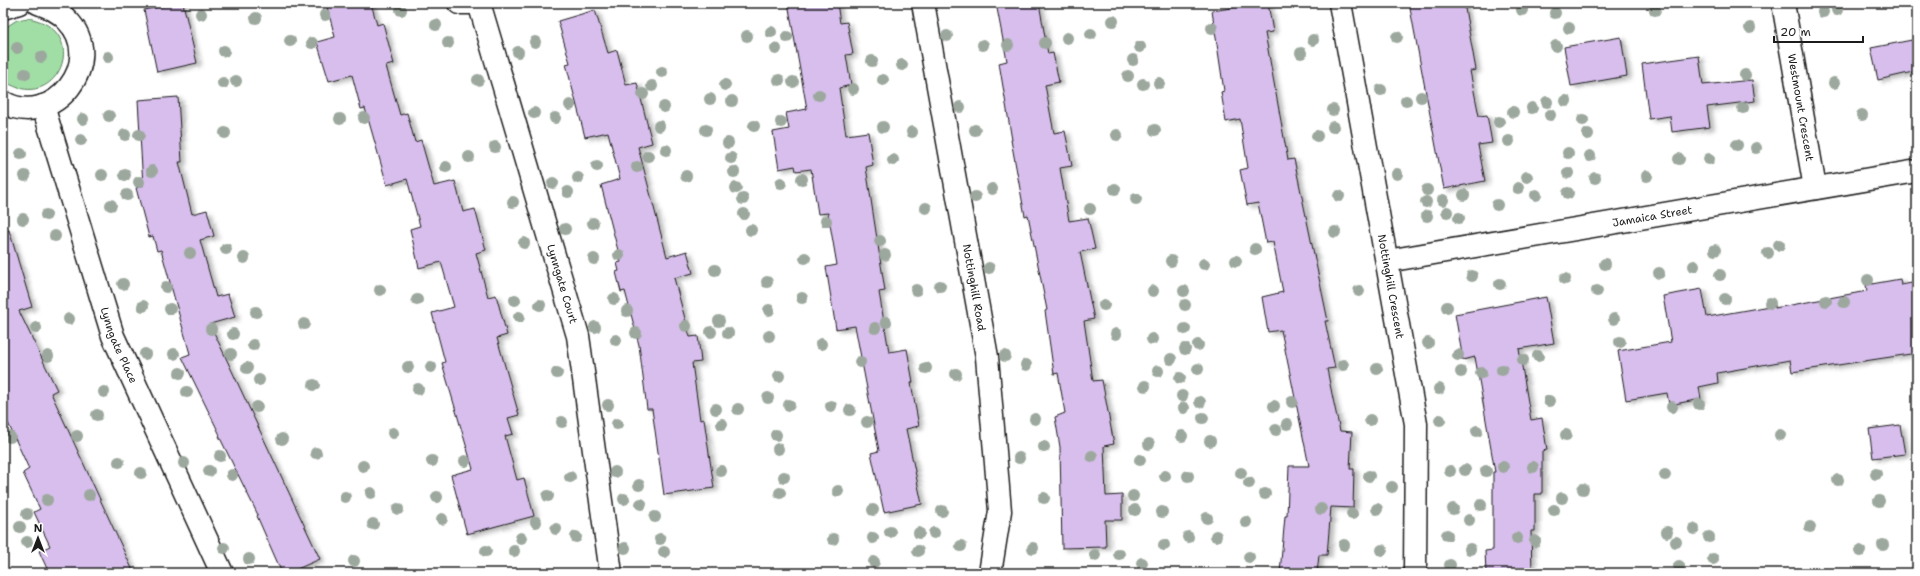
<svg xmlns="http://www.w3.org/2000/svg" width="1920" height="576" viewBox="0 0 1920 576" font-family="'Shantell Sans',sans-serif">
<style>
.green{fill:#a1dea5;stroke:#5e7d60}
.building{fill:#d7beed;stroke:#1c1c1c;filter:url(#shadow)}
.lines{fill:none;stroke-linecap:round;stroke-linejoin:round}
.street-casing{stroke:#1c1c1c;stroke-width:25}
.secondary-casing{stroke:#1c1c1c;stroke-width:25}
.street{stroke:#fff;stroke-width:22}
.secondary{stroke:#fff;stroke-width:22}
.tree{fill:#9ca89d}
.labels{text-anchor:middle;dominant-baseline:central;stroke-width:4;stroke-linejoin:round;paint-order:stroke}
.street-label{font-size:11px;fill:#1c1c1c;stroke:#fff}
</style>
<defs>
<filter id="shadow"><feDropShadow dx="4.5" dy="2.5" stdDeviation="2" flood-color="#0004"/></filter>
</defs>
<rect width="100%" height="100%" fill="#fff"/>
<filter id="ink" filterUnits="userSpaceOnUse"><feTurbulence type="fractalNoise" baseFrequency=".025" numOctaves="2"/><feDisplacementMap in="SourceGraphic" scale="8" xChannelSelector="R" yChannelSelector="G"/><feConvolveMatrix kernelMatrix="1 2 1 2 8 2 1 2 1" color-interpolation-filters="sRGB"/></filter>
<g filter="url(#ink)">
<path class="green" d="M28 18C95 30 56 118 3 80V29L17 20Z"/>
<path class="building" d="M177 3H183L197 63 157 72 144 10Z
M326 3H371L377 25 383 23 394 64 386 66 400 115 407 113 415 142 421 140 434 186 455 181 463 212 475 209 486 250 476 253 488 297 496 295 507 335 497 338 519 415 508 418 513 434 505 436 517 480 524 478 534 516 467 534 451 475 473 469 442 363 445 362 432 313 454 307 441 262 419 268 410 229 420 226 407 179 387 185 365 108 361 109 352 75 329 81 317 42 335 37Z
M788 3H837L840 23 847 22 853 54 846 55 851 85 839 88 846 135 868 132 873 165 866 167 885 291 879 292 889 352 907 349 913 382 911 383 919 426 906 429 922 504 884 512 871 453 879 451 855 326 836 329 826 267 837 265 828 213 818 214 811 169 796 171 795 166 779 169 773 132 789 129 786 113 807 109Z
M996 3H1039L1048 54 1053 53 1059 82 1045 85 1054 133 1065 131 1072 166 1060 168 1069 221 1088 218 1095 249 1080 252 1094 319 1084 321 1093 381 1102 380 1114 444 1104 446 1106 496 1122 495V520H1105L1106 547 1062 548 1060 447 1055 417 1065 413 1058 373 1054 374 1045 311 1047 310 1028 215 1025 216 1011 140H1012L999 63 1007 61Z
M1263 3H1268L1273 32 1265 33 1288 160 1294 159 1328 321H1325L1335 368 1327 369 1333 399 1340 431 1352 432 1350 469H1354L1353 508 1331 507 1327 555H1319L1317 573H1280L1285 516H1287L1289 466H1309L1281 330 1268 332 1262 297 1283 292 1273 242 1266 243 1258 203 1247 205 1240 170 1248 168 1240 119 1226 122 1221 92 1224 91 1212 11Z
M1409 3H1464L1476 70 1470 71 1479 116 1487 115 1492 143 1478 145 1485 181 1444 189Z
M595 10 608 53 617 50 626 85 637 83 652 143 638 147 667 257 687 251 693 273 674 278 690 337 698 336 701 362 692 363 700 420 704 419 714 488 664 495 652 409H647L639 345 625 291 621 292 616 272 619 271 617 263 621 262 601 185 620 179 608 132 585 137 566 64 570 63 558 21Z
M1621 37 1627 76 1571 86 1564 47Z
M1917 39V71L1878 80 1871 48Z
M1699 56 1703 85 1752 80 1755 101 1707 107 1710 127 1672 132 1670 116 1649 119 1642 64Z
M178 97 182 162H179L192 214 207 210 214 236 200 240 216 297 228 294 235 317 210 324 320 559 288 573H282L257 516 258 515 219 436 220 435 182 357 190 354 161 250 157 251 153 236 149 237 136 188 143 186 138 100Z
M9 230 32 307 19 311 57 390 51 393 134 573H49L39 551 50 546 34 512 40 509 23 473 29 469 3 412V231Z
M1900 279 1901 285 1917 282V353L1792 372 1790 360 1717 373 1718 383 1699 387 1701 399 1669 405 1667 393 1626 400 1618 351 1671 342 1663 296 1702 289 1707 317 1775 305V308L1867 291 1866 285Z
M1546 297 1554 343 1519 349 1531 420 1542 418 1547 450 1542 451V494H1535V531H1531L1532 573H1486L1485 551 1493 550V472H1495L1475 357 1463 360 1455 314Z
M1900 425 1905 454 1873 458 1869 429Z"/>
<g class="lines">
<g class="street-casing">
<g id="street">
<path d="M459 3H470"/>
<path id="s1" d="M479 3 578 336 611 573"/>
<path id="s2" d="M1340 3 1416 424 1415 573"/>
<path id="s3" d="M1783 3 1815 188"/>
<path d="M3 8 19 3"/>
<path d="M3 102C53 131 108 61 67 20 59 11 49 7 38 3"/>
<path id="s4" d="M43 106 113 336 222 573"/>
<path id="s5" d="M1387 261 1917 171"/>
</g>
</g>
<g class="secondary-casing">
<g id="secondary">
<path id="s6" d="M923 3 987 357 1000 511 990 573"/>
</g>
</g>
<use href="#street" class="street"/>
<use href="#secondary" class="secondary"/>
</g>
<g class="tree">
<circle cx="401" cy="10" r="6"/>
<circle cx="1522" cy="10" r="6"/>
<circle cx="1655" cy="10" r="6"/>
<circle cx="1837" cy="10" r="6"/>
<circle cx="1823" cy="12" r="6"/>
<circle cx="1555" cy="13" r="6"/>
<circle cx="201" cy="14" r="6"/>
<circle cx="325" cy="15" r="6"/>
<circle cx="256" cy="18" r="6"/>
<circle cx="1113" cy="21" r="6"/>
<circle cx="436" cy="25" r="6"/>
<circle cx="1212" cy="28" r="6"/>
<circle cx="1569" cy="28" r="6"/>
<circle cx="1750" cy="28" r="6"/>
<circle cx="771" cy="32" r="6"/>
<circle cx="1091" cy="34" r="6"/>
<circle cx="747" cy="36" r="6"/>
<circle cx="947" cy="36" r="6"/>
<circle cx="787" cy="37" r="6"/>
<circle cx="1397" cy="37" r="6"/>
<circle cx="1067" cy="38" r="6"/>
<circle cx="1313" cy="40" r="6"/>
<circle cx="290" cy="41" r="6"/>
<circle cx="535" cy="42" r="6"/>
<circle cx="312" cy="43" r="6"/>
<circle cx="448" cy="43" r="6"/>
<circle cx="1045" cy="43" r="6"/>
<circle cx="983" cy="45" r="6"/>
<circle cx="1008" cy="45" r="6"/>
<circle cx="1556" cy="46" r="6"/>
<circle cx="1140" cy="47" r="6"/>
<circle cx="17" cy="48" r="6"/>
<circle cx="776" cy="49" r="6"/>
<circle cx="224" cy="51" r="6"/>
<circle cx="518" cy="52" r="6"/>
<circle cx="1301" cy="53" r="6"/>
<circle cx="41" cy="57" r="6"/>
<circle cx="108" cy="57" r="6"/>
<circle cx="1133" cy="60" r="6"/>
<circle cx="872" cy="61" r="6"/>
<circle cx="902" cy="65" r="6"/>
<circle cx="662" cy="72" r="6"/>
<circle cx="25" cy="74" r="6"/>
<circle cx="1745" cy="75" r="6"/>
<circle cx="1128" cy="76" r="6"/>
<circle cx="478" cy="80" r="6"/>
<circle cx="779" cy="80" r="6"/>
<circle cx="883" cy="80" r="6"/>
<circle cx="236" cy="81" r="6"/>
<circle cx="793" cy="82" r="6"/>
<circle cx="223" cy="83" r="6"/>
<circle cx="1159" cy="83" r="6"/>
<circle cx="1834" cy="83" r="6"/>
<circle cx="1143" cy="84" r="6"/>
<circle cx="725" cy="85" r="6"/>
<circle cx="652" cy="86" r="6"/>
<circle cx="853" cy="89" r="6"/>
<circle cx="1381" cy="90" r="6"/>
<circle cx="643" cy="94" r="6"/>
<circle cx="819" cy="95" r="6"/>
<circle cx="1421" cy="97" r="6"/>
<circle cx="710" cy="99" r="6"/>
<circle cx="732" cy="101" r="6"/>
<circle cx="1406" cy="101" r="6"/>
<circle cx="1566" cy="101" r="6"/>
<circle cx="1547" cy="102" r="6"/>
<circle cx="570" cy="105" r="6"/>
<circle cx="664" cy="107" r="6"/>
<circle cx="960" cy="107" r="6"/>
<circle cx="1532" cy="108" r="6"/>
<circle cx="1743" cy="108" r="6"/>
<circle cx="1333" cy="110" r="6"/>
<circle cx="1513" cy="112" r="6"/>
<circle cx="534" cy="113" r="6"/>
<circle cx="1550" cy="115" r="6"/>
<circle cx="1862" cy="115" r="6"/>
<circle cx="109" cy="116" r="6"/>
<circle cx="364" cy="118" r="6"/>
<circle cx="555" cy="118" r="6"/>
<circle cx="83" cy="119" r="6"/>
<circle cx="340" cy="119" r="6"/>
<circle cx="1583" cy="120" r="6"/>
<circle cx="781" cy="122" r="6"/>
<circle cx="1499" cy="122" r="6"/>
<circle cx="659" cy="126" r="6"/>
<circle cx="754" cy="126" r="6"/>
<circle cx="883" cy="127" r="6"/>
<circle cx="1333" cy="127" r="6"/>
<circle cx="706" cy="130" r="6"/>
<circle cx="975" cy="130" r="6"/>
<circle cx="1155" cy="130" r="6"/>
<circle cx="912" cy="132" r="6"/>
<circle cx="225" cy="133" r="6"/>
<circle cx="1588" cy="134" r="6"/>
<circle cx="125" cy="135" r="6"/>
<circle cx="139" cy="135" r="6"/>
<circle cx="1117" cy="135" r="6"/>
<circle cx="1317" cy="136" r="6"/>
<circle cx="81" cy="140" r="6"/>
<circle cx="1509" cy="141" r="6"/>
<circle cx="728" cy="143" r="6"/>
<circle cx="1737" cy="145" r="6"/>
<circle cx="495" cy="147" r="6"/>
<circle cx="1756" cy="148" r="6"/>
<circle cx="666" cy="150" r="6"/>
<circle cx="1568" cy="153" r="6"/>
<circle cx="21" cy="154" r="6"/>
<circle cx="648" cy="156" r="6"/>
<circle cx="1590" cy="156" r="6"/>
<circle cx="469" cy="157" r="6"/>
<circle cx="731" cy="158" r="6"/>
<circle cx="1679" cy="159" r="6"/>
<circle cx="1709" cy="159" r="6"/>
<circle cx="893" cy="160" r="6"/>
<circle cx="597" cy="166" r="6"/>
<circle cx="446" cy="167" r="6"/>
<circle cx="637" cy="167" r="6"/>
<circle cx="152" cy="171" r="6"/>
<circle cx="734" cy="172" r="6"/>
<circle cx="1568" cy="173" r="6"/>
<circle cx="1397" cy="174" r="6"/>
<circle cx="102" cy="175" r="6"/>
<circle cx="125" cy="175" r="6"/>
<circle cx="25" cy="176" r="6"/>
<circle cx="686" cy="176" r="6"/>
<circle cx="1647" cy="176" r="6"/>
<circle cx="1527" cy="177" r="6"/>
<circle cx="578" cy="178" r="6"/>
<circle cx="1595" cy="178" r="6"/>
<circle cx="802" cy="179" r="6"/>
<circle cx="139" cy="182" r="6"/>
<circle cx="553" cy="183" r="6"/>
<circle cx="781" cy="183" r="6"/>
<circle cx="736" cy="188" r="6"/>
<circle cx="1518" cy="188" r="6"/>
<circle cx="992" cy="189" r="6"/>
<circle cx="1115" cy="189" r="6"/>
<circle cx="1427" cy="190" r="6"/>
<circle cx="568" cy="192" r="6"/>
<circle cx="1568" cy="193" r="6"/>
<circle cx="127" cy="195" r="6"/>
<circle cx="1464" cy="195" r="6"/>
<circle cx="1536" cy="195" r="6"/>
<circle cx="1339" cy="196" r="6"/>
<circle cx="975" cy="197" r="6"/>
<circle cx="743" cy="199" r="6"/>
<circle cx="1136" cy="199" r="6"/>
<circle cx="1443" cy="200" r="6"/>
<circle cx="513" cy="202" r="6"/>
<circle cx="1426" cy="202" r="6"/>
<circle cx="111" cy="205" r="6"/>
<circle cx="1497" cy="205" r="6"/>
<circle cx="926" cy="208" r="6"/>
<circle cx="1090" cy="209" r="6"/>
<circle cx="1447" cy="212" r="6"/>
<circle cx="744" cy="214" r="6"/>
<circle cx="46" cy="215" r="6"/>
<circle cx="1427" cy="216" r="6"/>
<circle cx="1459" cy="218" r="6"/>
<circle cx="23" cy="219" r="6"/>
<circle cx="826" cy="221" r="6"/>
<circle cx="593" cy="223" r="6"/>
<circle cx="565" cy="229" r="6"/>
<circle cx="751" cy="230" r="6"/>
<circle cx="1335" cy="232" r="6"/>
<circle cx="55" cy="236" r="6"/>
<circle cx="880" cy="241" r="6"/>
<circle cx="524" cy="243" r="6"/>
<circle cx="1779" cy="245" r="6"/>
<circle cx="226" cy="249" r="6"/>
<circle cx="1255" cy="249" r="6"/>
<circle cx="1715" cy="250" r="6"/>
<circle cx="190" cy="253" r="6"/>
<circle cx="1768" cy="253" r="6"/>
<circle cx="619" cy="255" r="6"/>
<circle cx="885" cy="255" r="6"/>
<circle cx="244" cy="258" r="6"/>
<circle cx="805" cy="258" r="6"/>
<circle cx="594" cy="259" r="6"/>
<circle cx="1171" cy="261" r="6"/>
<circle cx="1236" cy="261" r="6"/>
<circle cx="1204" cy="264" r="6"/>
<circle cx="1605" cy="264" r="6"/>
<circle cx="1694" cy="266" r="6"/>
<circle cx="989" cy="268" r="6"/>
<circle cx="715" cy="270" r="6"/>
<circle cx="1659" cy="273" r="6"/>
<circle cx="1720" cy="275" r="6"/>
<circle cx="1472" cy="276" r="6"/>
<circle cx="1565" cy="279" r="6"/>
<circle cx="1868" cy="280" r="6"/>
<circle cx="767" cy="282" r="6"/>
<circle cx="123" cy="284" r="6"/>
<circle cx="1500" cy="284" r="6"/>
<circle cx="940" cy="286" r="6"/>
<circle cx="166" cy="287" r="6"/>
<circle cx="380" cy="290" r="6"/>
<circle cx="916" cy="290" r="6"/>
<circle cx="1153" cy="291" r="6"/>
<circle cx="1184" cy="291" r="6"/>
<circle cx="1359" cy="291" r="6"/>
<circle cx="1597" cy="291" r="6"/>
<circle cx="802" cy="298" r="6"/>
<circle cx="614" cy="299" r="6"/>
<circle cx="1725" cy="299" r="6"/>
<circle cx="417" cy="300" r="6"/>
<circle cx="515" cy="300" r="6"/>
<circle cx="1826" cy="301" r="6"/>
<circle cx="1844" cy="302" r="6"/>
<circle cx="1770" cy="303" r="6"/>
<circle cx="540" cy="305" r="6"/>
<circle cx="1104" cy="305" r="6"/>
<circle cx="1185" cy="305" r="6"/>
<circle cx="143" cy="306" r="6"/>
<circle cx="1447" cy="307" r="6"/>
<circle cx="170" cy="309" r="6"/>
<circle cx="769" cy="310" r="6"/>
<circle cx="627" cy="311" r="6"/>
<circle cx="256" cy="312" r="6"/>
<circle cx="519" cy="317" r="6"/>
<circle cx="69" cy="319" r="6"/>
<circle cx="1614" cy="319" r="6"/>
<circle cx="719" cy="321" r="6"/>
<circle cx="886" cy="322" r="6"/>
<circle cx="304" cy="324" r="6"/>
<circle cx="686" cy="326" r="6"/>
<circle cx="595" cy="327" r="6"/>
<circle cx="36" cy="328" r="6"/>
<circle cx="875" cy="328" r="6"/>
<circle cx="211" cy="329" r="6"/>
<circle cx="1185" cy="329" r="6"/>
<circle cx="711" cy="332" r="6"/>
<circle cx="636" cy="333" r="6"/>
<circle cx="728" cy="333" r="6"/>
<circle cx="233" cy="334" r="6"/>
<circle cx="1116" cy="334" r="6"/>
<circle cx="769" cy="336" r="6"/>
<circle cx="1152" cy="339" r="6"/>
<circle cx="616" cy="340" r="6"/>
<circle cx="1620" cy="342" r="6"/>
<circle cx="1428" cy="343" r="6"/>
<circle cx="821" cy="344" r="6"/>
<circle cx="253" cy="345" r="6"/>
<circle cx="1198" cy="345" r="6"/>
<circle cx="1185" cy="349" r="6"/>
<circle cx="145" cy="354" r="6"/>
<circle cx="174" cy="354" r="6"/>
<circle cx="231" cy="354" r="6"/>
<circle cx="1458" cy="355" r="6"/>
<circle cx="48" cy="356" r="6"/>
<circle cx="1005" cy="356" r="6"/>
<circle cx="1538" cy="356" r="6"/>
<circle cx="1171" cy="359" r="6"/>
<circle cx="1523" cy="360" r="6"/>
<circle cx="860" cy="362" r="6"/>
<circle cx="1026" cy="365" r="6"/>
<circle cx="1343" cy="365" r="6"/>
<circle cx="408" cy="367" r="6"/>
<circle cx="431" cy="367" r="6"/>
<circle cx="247" cy="368" r="6"/>
<circle cx="926" cy="368" r="6"/>
<circle cx="1198" cy="369" r="6"/>
<circle cx="1377" cy="369" r="6"/>
<circle cx="1502" cy="370" r="6"/>
<circle cx="1158" cy="371" r="6"/>
<circle cx="1461" cy="372" r="6"/>
<circle cx="180" cy="373" r="6"/>
<circle cx="557" cy="373" r="6"/>
<circle cx="1481" cy="373" r="6"/>
<circle cx="956" cy="374" r="6"/>
<circle cx="779" cy="376" r="6"/>
<circle cx="1180" cy="378" r="6"/>
<circle cx="259" cy="380" r="6"/>
<circle cx="314" cy="385" r="6"/>
<circle cx="1145" cy="386" r="6"/>
<circle cx="418" cy="389" r="6"/>
<circle cx="1439" cy="389" r="6"/>
<circle cx="104" cy="392" r="6"/>
<circle cx="187" cy="392" r="6"/>
<circle cx="1182" cy="396" r="6"/>
<circle cx="768" cy="398" r="6"/>
<circle cx="1549" cy="401" r="6"/>
<circle cx="1200" cy="402" r="6"/>
<circle cx="1292" cy="402" r="6"/>
<circle cx="1699" cy="404" r="6"/>
<circle cx="608" cy="405" r="6"/>
<circle cx="789" cy="405" r="6"/>
<circle cx="831" cy="406" r="6"/>
<circle cx="1274" cy="406" r="6"/>
<circle cx="257" cy="407" r="6"/>
<circle cx="1672" cy="407" r="6"/>
<circle cx="1184" cy="408" r="6"/>
<circle cx="716" cy="409" r="6"/>
<circle cx="738" cy="409" r="6"/>
<circle cx="850" cy="410" r="6"/>
<circle cx="97" cy="415" r="6"/>
<circle cx="1203" cy="418" r="6"/>
<circle cx="1035" cy="419" r="6"/>
<circle cx="1370" cy="420" r="6"/>
<circle cx="1440" cy="420" r="6"/>
<circle cx="562" cy="422" r="6"/>
<circle cx="867" cy="422" r="6"/>
<circle cx="617" cy="424" r="6"/>
<circle cx="722" cy="424" r="6"/>
<circle cx="1287" cy="424" r="6"/>
<circle cx="1276" cy="430" r="6"/>
<circle cx="1477" cy="431" r="6"/>
<circle cx="393" cy="433" r="6"/>
<circle cx="776" cy="435" r="6"/>
<circle cx="1566" cy="435" r="6"/>
<circle cx="1780" cy="435" r="6"/>
<circle cx="77" cy="436" r="6"/>
<circle cx="1182" cy="436" r="6"/>
<circle cx="10" cy="437" r="6"/>
<circle cx="282" cy="439" r="6"/>
<circle cx="1210" cy="441" r="6"/>
<circle cx="1149" cy="444" r="6"/>
<circle cx="1044" cy="447" r="6"/>
<circle cx="778" cy="449" r="6"/>
<circle cx="316" cy="453" r="6"/>
<circle cx="220" cy="456" r="6"/>
<circle cx="1092" cy="456" r="6"/>
<circle cx="1019" cy="458" r="6"/>
<circle cx="1140" cy="460" r="6"/>
<circle cx="432" cy="461" r="6"/>
<circle cx="465" cy="461" r="6"/>
<circle cx="119" cy="462" r="6"/>
<circle cx="184" cy="463" r="6"/>
<circle cx="363" cy="466" r="6"/>
<circle cx="1503" cy="467" r="6"/>
<circle cx="1533" cy="467" r="6"/>
<circle cx="1465" cy="470" r="6"/>
<circle cx="209" cy="471" r="6"/>
<circle cx="721" cy="471" r="6"/>
<circle cx="1450" cy="471" r="6"/>
<circle cx="1486" cy="471" r="6"/>
<circle cx="615" cy="472" r="6"/>
<circle cx="141" cy="473" r="6"/>
<circle cx="1241" cy="473" r="6"/>
<circle cx="1876" cy="474" r="6"/>
<circle cx="232" cy="475" r="6"/>
<circle cx="1665" cy="475" r="6"/>
<circle cx="1165" cy="476" r="6"/>
<circle cx="1188" cy="476" r="6"/>
<circle cx="1369" cy="476" r="6"/>
<circle cx="570" cy="477" r="6"/>
<circle cx="784" cy="477" r="6"/>
<circle cx="1838" cy="480" r="6"/>
<circle cx="1249" cy="483" r="6"/>
<circle cx="639" cy="485" r="6"/>
<circle cx="1392" cy="487" r="6"/>
<circle cx="1583" cy="489" r="6"/>
<circle cx="838" cy="491" r="6"/>
<circle cx="371" cy="493" r="6"/>
<circle cx="780" cy="493" r="6"/>
<circle cx="1265" cy="494" r="6"/>
<circle cx="89" cy="495" r="6"/>
<circle cx="548" cy="496" r="6"/>
<circle cx="1133" cy="496" r="6"/>
<circle cx="345" cy="497" r="6"/>
<circle cx="437" cy="497" r="6"/>
<circle cx="1044" cy="498" r="6"/>
<circle cx="1562" cy="498" r="6"/>
<circle cx="624" cy="499" r="6"/>
<circle cx="47" cy="500" r="6"/>
<circle cx="1879" cy="501" r="6"/>
<circle cx="641" cy="504" r="6"/>
<circle cx="1481" cy="505" r="6"/>
<circle cx="398" cy="509" r="6"/>
<circle cx="1321" cy="509" r="6"/>
<circle cx="1377" cy="509" r="6"/>
<circle cx="1453" cy="509" r="6"/>
<circle cx="873" cy="510" r="6"/>
<circle cx="1135" cy="510" r="6"/>
<circle cx="1554" cy="510" r="6"/>
<circle cx="942" cy="511" r="6"/>
<circle cx="1162" cy="512" r="6"/>
<circle cx="27" cy="514" r="6"/>
<circle cx="1352" cy="514" r="6"/>
<circle cx="655" cy="517" r="6"/>
<circle cx="1207" cy="518" r="6"/>
<circle cx="442" cy="519" r="6"/>
<circle cx="1469" cy="520" r="6"/>
<circle cx="536" cy="522" r="6"/>
<circle cx="1246" cy="522" r="6"/>
<circle cx="373" cy="524" r="6"/>
<circle cx="20" cy="527" r="6"/>
<circle cx="1810" cy="527" r="6"/>
<circle cx="556" cy="529" r="6"/>
<circle cx="1694" cy="529" r="6"/>
<circle cx="890" cy="532" r="6"/>
<circle cx="1667" cy="532" r="6"/>
<circle cx="919" cy="533" r="6"/>
<circle cx="934" cy="533" r="6"/>
<circle cx="1447" cy="535" r="6"/>
<circle cx="1216" cy="536" r="6"/>
<circle cx="576" cy="537" r="6"/>
<circle cx="1188" cy="537" r="6"/>
<circle cx="1709" cy="537" r="6"/>
<circle cx="521" cy="538" r="6"/>
<circle cx="873" cy="538" r="6"/>
<circle cx="1517" cy="538" r="6"/>
<circle cx="660" cy="539" r="6"/>
<circle cx="833" cy="539" r="6"/>
<circle cx="1535" cy="541" r="6"/>
<circle cx="27" cy="542" r="6"/>
<circle cx="1676" cy="542" r="6"/>
<circle cx="1164" cy="545" r="6"/>
<circle cx="1344" cy="545" r="6"/>
<circle cx="1883" cy="545" r="6"/>
<circle cx="961" cy="546" r="6"/>
<circle cx="224" cy="548" r="6"/>
<circle cx="625" cy="548" r="6"/>
<circle cx="1033" cy="548" r="6"/>
<circle cx="1470" cy="549" r="6"/>
<circle cx="1382" cy="550" r="6"/>
<circle cx="486" cy="551" r="6"/>
<circle cx="514" cy="551" r="6"/>
<circle cx="918" cy="551" r="6"/>
<circle cx="1860" cy="551" r="6"/>
<circle cx="664" cy="552" r="6"/>
<circle cx="1119" cy="554" r="6"/>
<circle cx="1095" cy="555" r="6"/>
<circle cx="1249" cy="557" r="6"/>
<circle cx="249" cy="559" r="6"/>
<circle cx="1713" cy="559" r="6"/>
<circle cx="354" cy="561" r="6"/>
<circle cx="874" cy="562" r="6"/>
<circle cx="1142" cy="563" r="6"/>
<circle cx="1450" cy="565" r="6"/>
<circle cx="1679" cy="566" r="6"/>
</g>
</g>
<g class="labels">
<g class="street-label">
<text stroke="none"><textPath href="#s3" startOffset="106">Westmount Crescent</textPath></text>
<text stroke="none"><textPath href="#s5" startOffset="269">Jamaica Street</textPath></text>
<text stroke="none"><textPath href="#s1" startOffset="293">Lynngate Court</textPath></text>
<text stroke="none"><textPath href="#s6" startOffset="289">Nottinghill Road</textPath></text>
<text stroke="none"><textPath href="#s2" startOffset="288">Nottinghill Crescent</textPath></text>
<text stroke="none"><textPath href="#s4" startOffset="251">Lynngate Place</textPath></text>
</g>
</g>
<rect width="1920" height="576" fill="none" stroke="#fff" stroke-width="16"/>
<rect x="8" y="8" width="1904" height="560" fill="none" stroke="#1c1c1c" stroke-width="1.5" filter="url(#ink)"/>
<g transform="translate(38 538)" stroke="#ffffff" stroke-width="3" paint-order="stroke">
<path d="M0-3L7 15L0 10L-7 15Z" fill="#1c1c1c"/>
<text y="-6" font-size="11" font-weight="bold" text-anchor="middle" fill="#1c1c1c">N</text>
</g>
<path d="M1774 36v6h89v-6" fill="none" stroke="#1c1c1c" stroke-width="2"/>
<text x="1780" y="36" font-size="12" fill="#1c1c1c" stroke="#ffffff" stroke-width="3" paint-order="stroke">20 m</text>
</svg>
